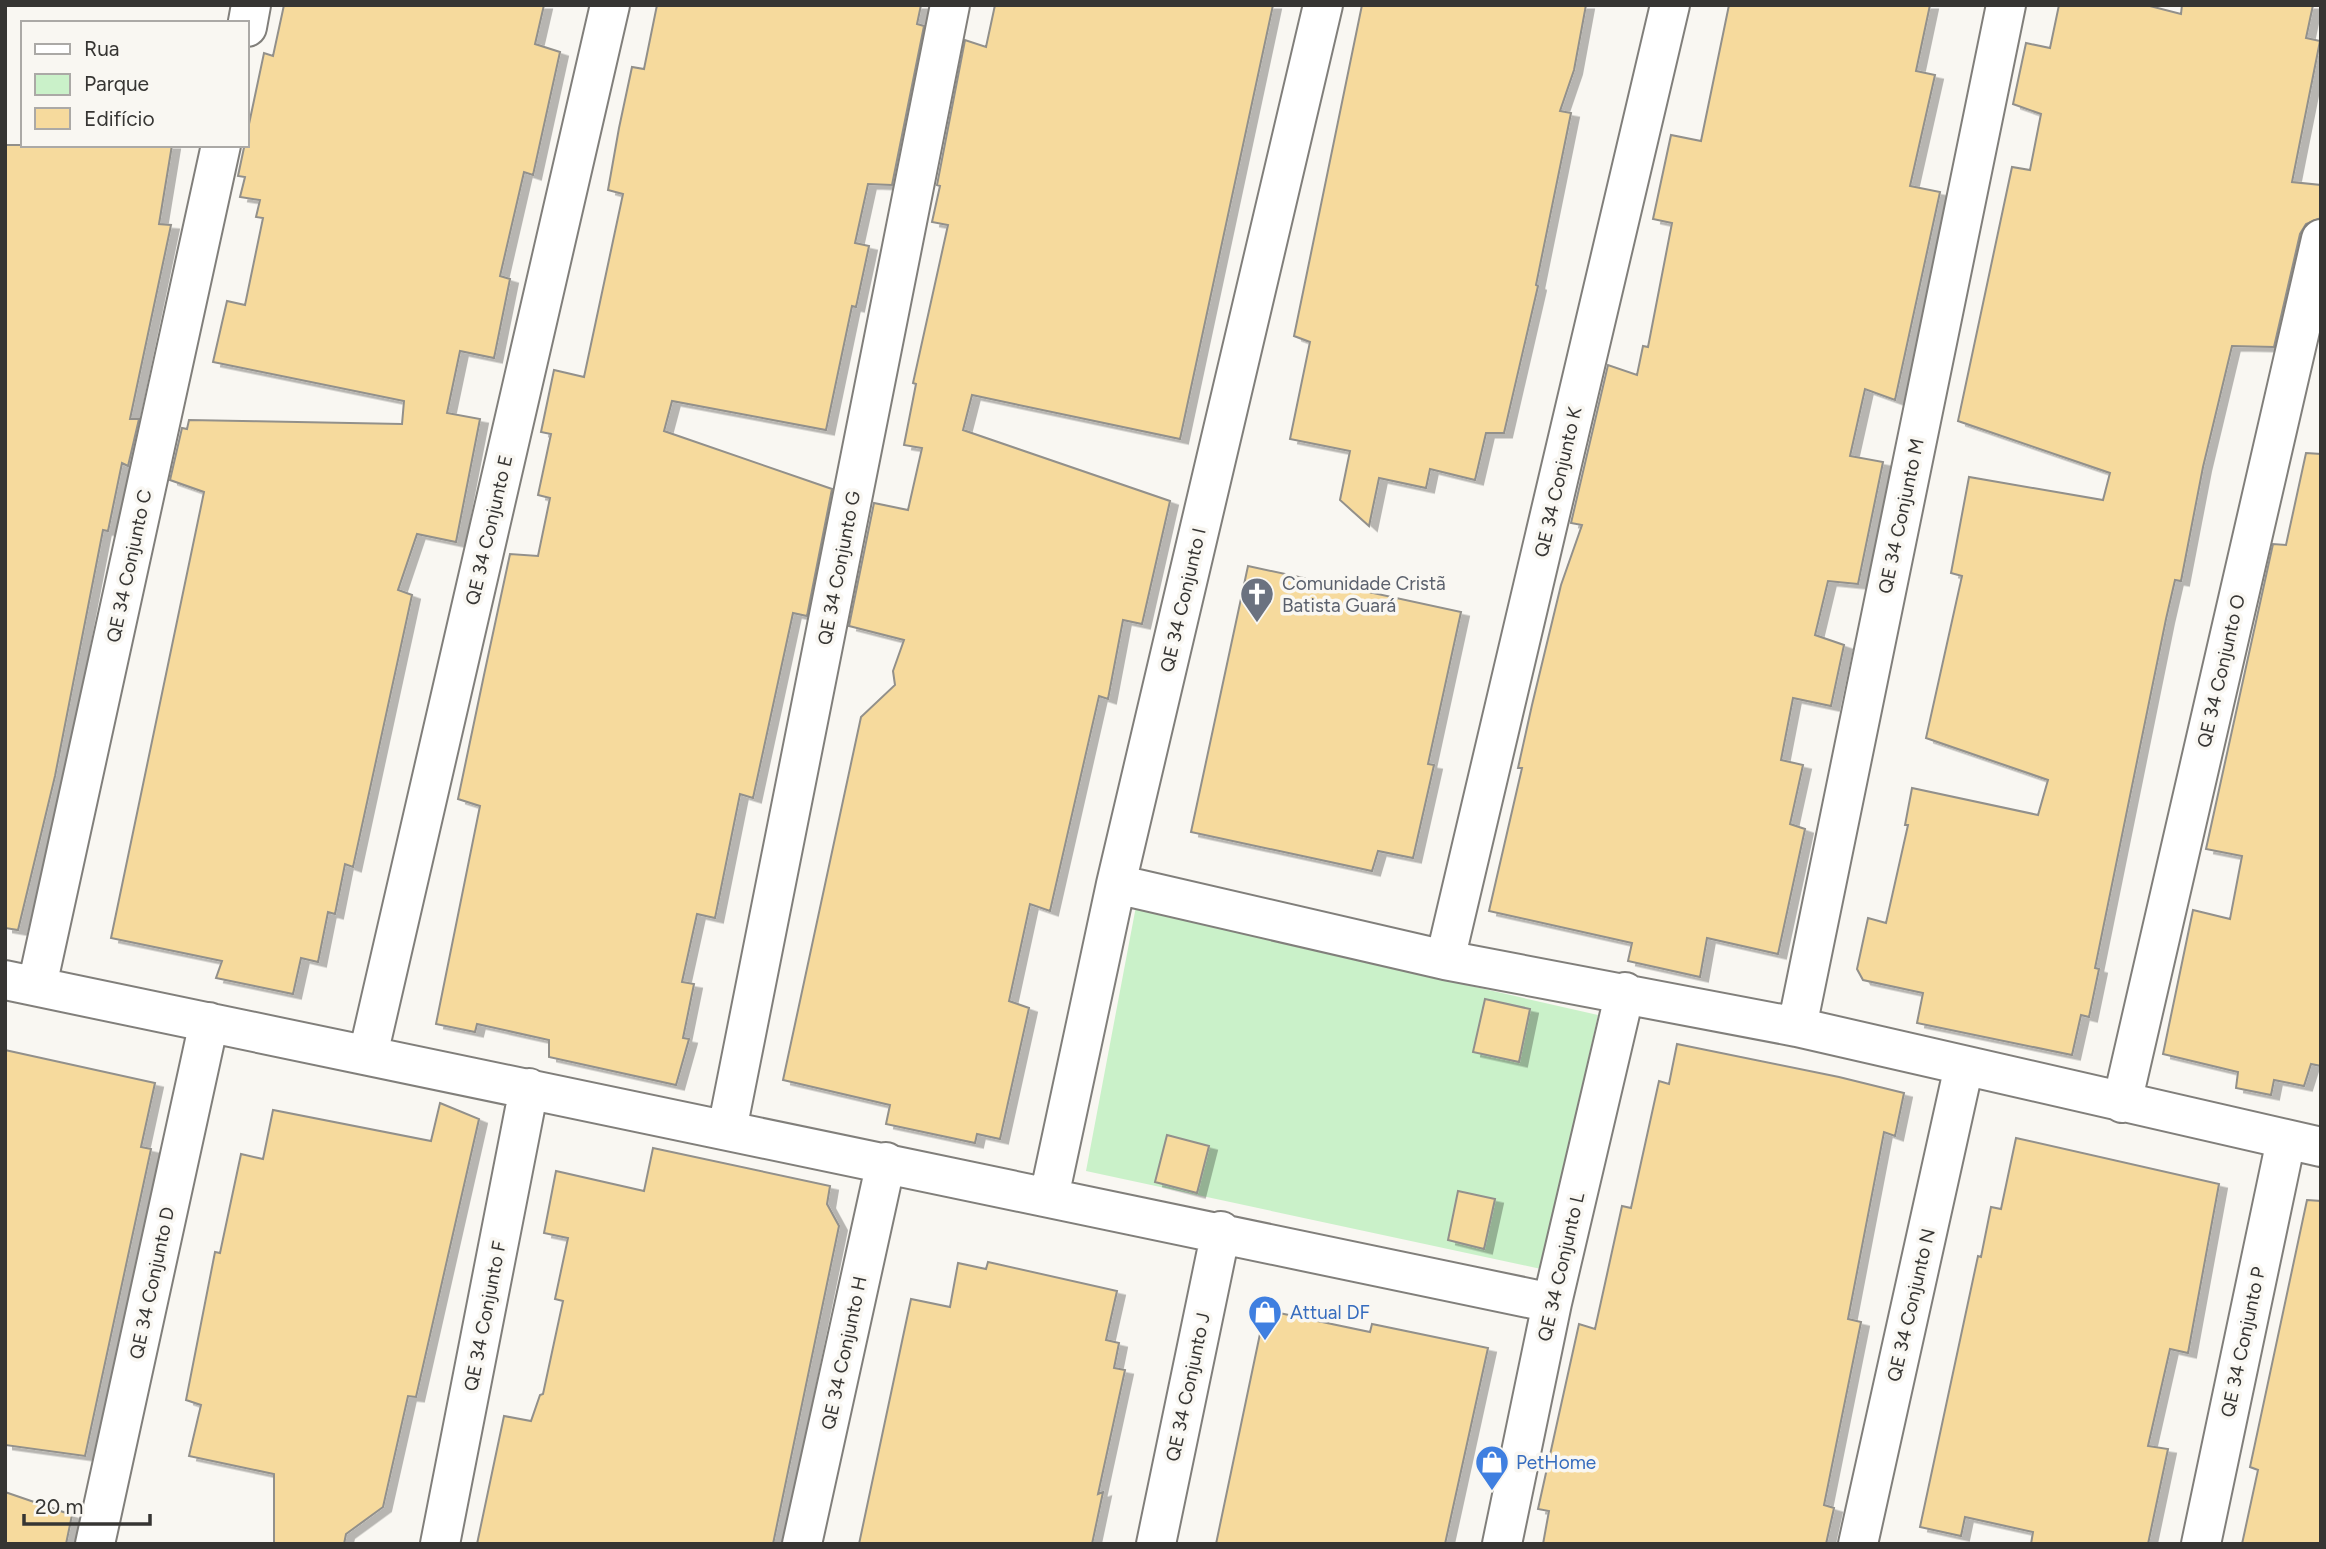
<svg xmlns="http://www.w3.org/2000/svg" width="2326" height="1549" viewBox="0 0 2326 1549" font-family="Figtree,sans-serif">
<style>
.green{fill:#caf1c9}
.building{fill:#f6da9d;stroke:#92908b;stroke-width:2;filter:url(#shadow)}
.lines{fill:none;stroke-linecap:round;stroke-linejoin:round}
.minor-casing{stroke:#817f7b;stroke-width:42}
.minor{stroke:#fff;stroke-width:38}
.labels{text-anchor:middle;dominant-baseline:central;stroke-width:7;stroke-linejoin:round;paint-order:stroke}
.street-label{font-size:19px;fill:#363533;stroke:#f9f7f2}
.worship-label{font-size:19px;fill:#5b616d;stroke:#f9f7f2;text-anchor:start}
.shop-label{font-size:19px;fill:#366cbe;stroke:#f9f7f2;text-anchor:start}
</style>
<defs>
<filter id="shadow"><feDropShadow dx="8" dy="4.5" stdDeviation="0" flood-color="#0004"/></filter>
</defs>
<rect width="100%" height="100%" fill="#f9f7f2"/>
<path class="green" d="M1137 901 1339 956 1598 1015 1541 1269 1086 1171Z"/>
<path class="building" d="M284 5H544L535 44 560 52 533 175 524 172 500 276 510 279 494 358 460 351 447 413 480 419 456 542 417 534 398 590 412 595 353 867 345 864 335 914 328 912 318 962 301 958 293 994 216 978 222 961 111 938 204 492 170 480 182 428 187 429 189 420 402 424 404 401 213 362 227 301 245 305 263 218 256 217 260 200 240 197 245 177 238 176 264 53 273 56Z
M657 5H921L917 24 924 26 892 185 868 184 855 243 869 246 856 307 852 306 826 430 672 401 664 431 832 489 807 616 793 613 753 798 740 794 715 918 697 914 682 982 694 984 683 1038 689 1039 676 1085 549 1057V1040L477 1024 475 1032 436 1024 480 806 458 799 484 675 510 554 538 556 550 498 538 495 551 434 541 432 554 370 584 377 623 194 608 190 619 128 632 67 644 69Z
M995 5H1273L1180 439 972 395 963 430 1170 501 1142 624 1123 620 1108 699 1099 696 1050 911 1030 904 1009 1001 1029 1008 1000 1139 977 1134 975 1143 886 1124 890 1105 783 1080 861 717 895 685 893 671 904 640 849 626 874 503 908 510 922 448 904 445 916 384 913 383 948 225 932 222 940 186 937 185 965 40 986 47Z
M1362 5H1586L1574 70 1560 111 1571 113 1536 285 1538 286 1504 433H1486L1475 480 1430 469 1426 488 1379 478 1369 526 1340 500 1350 451 1290 439 1310 342 1294 336Z
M1729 5H1930L1916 71 1935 75 1910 186 1940 192 1895 400 1865 389 1850 456 1883 462 1858 584 1828 581 1815 635 1844 645 1831 706 1793 698 1781 760 1803 765 1790 824 1805 829 1778 954 1707 938 1700 977 1628 961 1632 943 1489 911 1522 768H1518L1532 705 1561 585 1582 525 1571 523 1608 365 1637 375 1643 346 1648 347 1672 223 1653 219 1671 135 1701 141Z
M2059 5H2146L2181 14 2182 5H2313L2306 38 2320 41 2292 182 2321 185V218L2306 224 2300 234 2274 347 2232 346 2203 467 2181 581 2175 580 2166 619 2095 968 2099 969 2089 1017 2081 1015 2072 1055 1917 1023 1923 993 1863 980 1857 969 1868 918 1886 923 1908 825H1905L1912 788 2038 815 2048 780 1926 738 1962 576 1951 573 1969 477 2103 500 2110 473 1958 421 2012 167 2030 170 2041 114 2013 104 2026 43 2050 48Z
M5 145H172L159 224 171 225 130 419H139L128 466 122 463 108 531 103 530 55 776 18 930 5 928Z
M2306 453 2321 454V1066L2311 1064 2304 1086 2274 1080 2271 1095 2236 1088 2238 1072 2163 1054 2193 910 2230 919 2242 856 2206 849 2273 544 2286 545Z
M1248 566 1461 612 1428 764 1434 765 1413 858 1378 851 1372 871 1191 832Z
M1485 999 1530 1009 1519 1062 1473 1052Z
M1677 1044 1839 1077 1904 1093 1895 1136 1884 1132 1848 1319 1861 1322 1824 1505 1834 1508 1826 1544H1543L1549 1511 1538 1509 1579 1324 1595 1329 1622 1206 1631 1208 1659 1081 1669 1084Z
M5 1050 155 1083 141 1147 151 1149 85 1456 5 1445Z
M440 1103 479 1119 416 1397 408 1396 383 1507 346 1534 344 1544H274V1474L189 1456 201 1405 186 1400 215 1252 220 1253 241 1154 263 1159 273 1110 431 1141Z
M1167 1135 1209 1146 1197 1193 1155 1182Z
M2016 1138 2219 1184 2188 1353 2170 1349 2148 1446 2168 1449 2148 1544H2031L2033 1532 1965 1517 1961 1536 1920 1527 1978 1256 1981 1257 1991 1207 2001 1209Z
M653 1148 830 1186 827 1204 839 1226 773 1544H477L504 1416 531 1421 540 1395 543 1394 563 1301 555 1299 568 1238 544 1233 556 1171 644 1191Z
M1458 1191 1495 1199 1484 1249 1448 1240Z
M2307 1200 2321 1201V1544H2242L2258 1470 2250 1467Z
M988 1262 1117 1291 1106 1340 1119 1343 1114 1368 1125 1370 1098 1494 1103 1492 1092 1544H859L911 1299 950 1307 958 1263 986 1269Z
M1265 1310 1370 1332 1372 1324 1488 1348 1445 1544H1216Z
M5 1492 72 1515 66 1544H5Z"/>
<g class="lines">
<g class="minor-casing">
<path id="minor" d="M247 27 251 5
M1116 884 1445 960 1797 1027 2321 1147
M1445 960 1670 5
M5 980 1552 1303
M37 986 221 145
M1797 1027 2006 5
M368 1055 610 5
M2122 1103 2321 239
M727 1130 950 5
M1049 1197 1116 884 1323 5
M95 1544 209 1022
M440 1544 529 1088
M802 1544 886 1162
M1156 1544 1221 1231
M1502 1544 1552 1303 1625 992
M1858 1544 1964 1066
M2201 1544 2286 1140"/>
</g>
<use href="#minor" class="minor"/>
</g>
<defs>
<g id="church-pin" transform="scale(1.75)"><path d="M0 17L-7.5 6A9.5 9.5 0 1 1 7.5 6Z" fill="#6b7280" stroke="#f9f7f2"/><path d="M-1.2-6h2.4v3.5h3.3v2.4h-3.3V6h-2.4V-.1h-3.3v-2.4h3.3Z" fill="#fff"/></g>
<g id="shop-pin" transform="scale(1.75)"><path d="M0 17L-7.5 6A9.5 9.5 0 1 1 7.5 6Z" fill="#3f7fe0" stroke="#f9f7f2"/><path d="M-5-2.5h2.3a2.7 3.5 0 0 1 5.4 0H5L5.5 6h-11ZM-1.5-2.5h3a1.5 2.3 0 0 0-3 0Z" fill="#fff"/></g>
</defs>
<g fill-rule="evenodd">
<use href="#church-pin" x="1257" y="594"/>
<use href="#shop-pin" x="1265" y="1312"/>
<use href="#shop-pin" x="1492" y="1462"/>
</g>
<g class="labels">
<g class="street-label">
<text transform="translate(1558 482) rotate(-77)">QE 34 Conjunto K</text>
<text transform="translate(1901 516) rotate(-78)">QE 34 Conjunto M</text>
<text transform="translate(489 530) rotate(-77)">QE 34 Conjunto E</text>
<text transform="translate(129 566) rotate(-78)">QE 34 Conjunto C</text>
<text transform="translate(839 568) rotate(-79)">QE 34 Conjunto G</text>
<text transform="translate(1183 600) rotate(-77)">QE 34 Conjunto I</text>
<text transform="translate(2221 671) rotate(-77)">QE 34 Conjunto O</text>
<text transform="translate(1561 1267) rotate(-77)">QE 34 Conjunto L</text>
<text transform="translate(152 1283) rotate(-78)">QE 34 Conjunto D</text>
<text transform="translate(1911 1305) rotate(-77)">QE 34 Conjunto N</text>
<text transform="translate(485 1316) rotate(-79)">QE 34 Conjunto F</text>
<text transform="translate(2243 1342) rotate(-78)">QE 34 Conjunto P</text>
<text transform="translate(844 1353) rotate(-78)">QE 34 Conjunto H</text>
<text transform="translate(1188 1387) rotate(-78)">QE 34 Conjunto J</text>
</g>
<g class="worship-label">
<text x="1282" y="583">Comunidade Cristã<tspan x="1282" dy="22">Batista Guará</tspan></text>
</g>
<g class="shop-label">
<text x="1290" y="1312">Attual DF</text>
<text x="1516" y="1462">PetHome</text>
</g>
</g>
<rect width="2326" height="1549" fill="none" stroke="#363533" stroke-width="14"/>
<rect x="21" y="21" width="228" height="126" fill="#f9f7f2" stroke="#aba9a6" stroke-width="2"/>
<rect x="35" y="44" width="35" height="10" fill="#ffffff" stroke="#aba9a6" stroke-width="2"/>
<text x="84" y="56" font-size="21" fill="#363533">Rua</text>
<rect x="35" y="74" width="35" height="21" fill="#caf1c9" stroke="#aba9a6" stroke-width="2"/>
<text x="84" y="91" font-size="21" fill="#363533">Parque</text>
<rect x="35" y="108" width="35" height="21" fill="#f6da9d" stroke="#aba9a6" stroke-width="2"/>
<text x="84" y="126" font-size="21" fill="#363533">Edifício</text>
<path d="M24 1514v10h126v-10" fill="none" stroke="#363533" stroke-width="3.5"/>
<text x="35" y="1514" font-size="21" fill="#363533" stroke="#f9f7f2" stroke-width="5" paint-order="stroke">20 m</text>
</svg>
